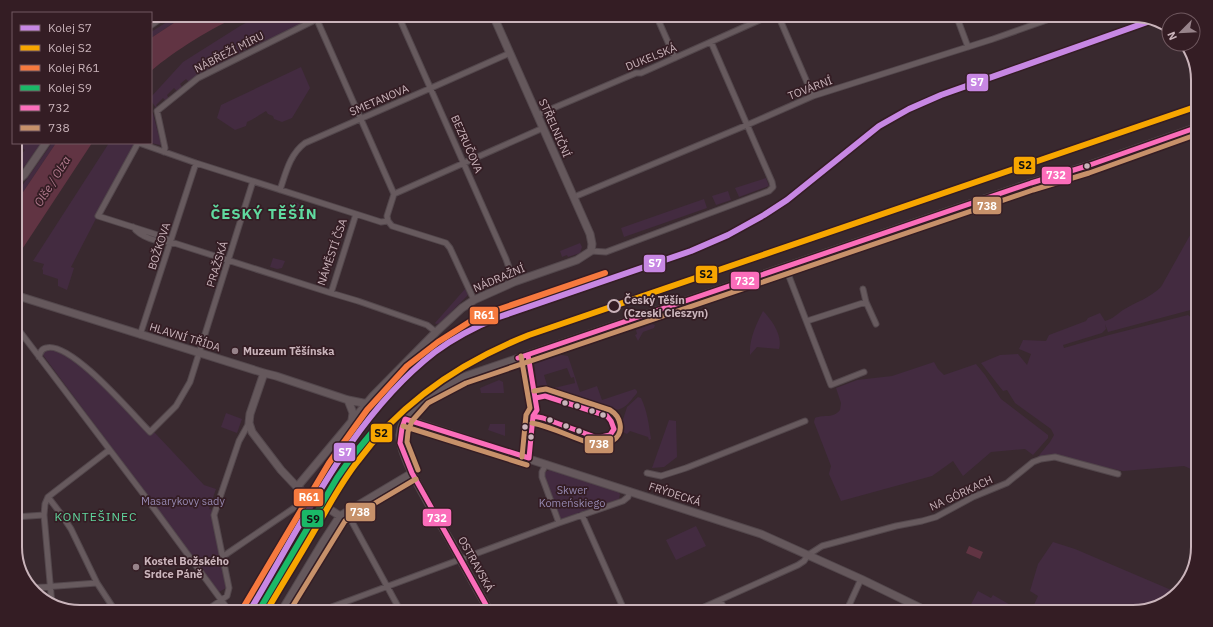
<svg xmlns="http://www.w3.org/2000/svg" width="1213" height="627" viewBox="0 0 1213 627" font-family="'IBM Plex Sans',sans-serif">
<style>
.green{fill:#432b40}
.water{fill:#613443}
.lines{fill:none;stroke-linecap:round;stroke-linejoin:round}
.street-casing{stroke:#53474c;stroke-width:7}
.secondary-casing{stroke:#53474c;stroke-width:9}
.street{stroke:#675a5e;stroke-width:5}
.secondary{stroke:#65585c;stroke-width:7}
.bus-1-casing{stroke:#341d24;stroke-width:8}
.bus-2-casing{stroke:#341d24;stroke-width:8}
.bus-1{stroke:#fb6dba;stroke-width:5}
.bus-2{stroke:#c7916a;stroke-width:5}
.rail-1-casing{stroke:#341d24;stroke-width:9}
.rail-2-casing{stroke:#341d24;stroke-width:9}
.rail-3-casing{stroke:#341d24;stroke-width:9}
.rail-4-casing{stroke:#341d24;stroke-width:9}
.rail-1{stroke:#c787e3;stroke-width:6}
.rail-2{stroke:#f7a600;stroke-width:6}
.rail-3{stroke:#f6793e;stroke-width:6}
.rail-4{stroke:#1ab867;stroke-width:6}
.bus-dot{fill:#cab4bb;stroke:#341d24;stroke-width:1.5}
.stop-dot{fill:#341d24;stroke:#cab4bb;stroke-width:2}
.poi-dot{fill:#97838a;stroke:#341d24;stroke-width:1.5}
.labels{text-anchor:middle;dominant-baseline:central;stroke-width:3.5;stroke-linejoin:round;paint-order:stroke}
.street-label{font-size:11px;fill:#cab4bb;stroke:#341d24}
.stop-label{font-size:11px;font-weight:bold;fill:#cab4bb;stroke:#341d24;text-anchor:start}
.poi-label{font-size:11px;font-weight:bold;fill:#cab4bb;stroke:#341d24;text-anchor:start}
.park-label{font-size:11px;fill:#9588b0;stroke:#341d24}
.water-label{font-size:12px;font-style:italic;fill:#b27b8e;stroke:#341d24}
.neighbourhood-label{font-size:12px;letter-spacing:1px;fill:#60d99f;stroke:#341d24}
.district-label{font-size:15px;font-weight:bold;letter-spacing:1px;fill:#60d99f;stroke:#341d24}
.rim{fill:none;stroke:#cab4bb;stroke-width:2}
.line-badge{stroke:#341d24;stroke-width:1.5}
.badge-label{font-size:11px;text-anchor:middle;font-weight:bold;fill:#fff}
.pale-badge-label{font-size:11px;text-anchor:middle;font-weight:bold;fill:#111}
</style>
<rect width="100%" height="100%" fill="#39292f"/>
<path class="green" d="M178 15H186L151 38V32Z
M261 15H324L249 48 195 77 189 82 186 79 180 84 182 87 177 91 174 88 167 95 169 99 166 101 163 98 156 105 158 108 157 109 151 101V97L183 62 240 26Z
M301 67 310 88 292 118 282 122 274 119 273 116 268 114 266 111C259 115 254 119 247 122L246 126 235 130 217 118 221 105Z
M151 111 153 114 161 144 160 145 151 143Z
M16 143H41L21 171 15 168V151L21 155 25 150Z
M52 143H56L15 204V196Z
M109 143H135L71 267 74 268 67 290 58 286V279L43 274V270L42 269 44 264 33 261Z
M766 178 769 186 739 197 735 188Z
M728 191 731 200 716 205 712 196Z
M704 199 707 208 624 237 621 228Z
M292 202C301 202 302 207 300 214L289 211Z
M1198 221V308L1108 332 1105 324 1106 329 1102 333 1063 345 1064 348 1109 335 1188 315 1198 323V472L1184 466 1123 471 1047 455 1036 459 1050 442 1054 435 1051 429 1015 403 1007 390 1003 391 981 363 1000 355 1018 354 1027 365 1031 354 1019 349 1023 340 1046 341 1049 335 1086 321 1088 318 1100 313 1105 321C1113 319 1117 314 1123 310 1136 302 1150 298 1161 287Z
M580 243 582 247 580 253 568 257 567 255 562 257 560 251Z
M273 258 285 261 282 268 277 269 270 267Z
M465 289 468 295 440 323 436 324 435 323Z
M763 311C772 320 783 336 779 349L757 347 750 355C749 339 756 325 763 311Z
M652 324 655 325 654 328 643 332 638 341 635 335 637 334 636 330Z
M52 349 77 361 90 372 141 427 155 433 204 485 216 489 209 509 214 510V521L226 588 219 592 43 355 45 351Z
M562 355 568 356 580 392 597 386 602 400 635 389 637 391V393C631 400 625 410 615 410L554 389V388L575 383 574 377 571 378 567 368 544 375 547 385 537 386 534 362C539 357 554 355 562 355Z
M934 362 938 369 944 375 976 364 985 375 1001 399 1048 435V438L1033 455 1025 449 991 452 963 476 953 461 932 476 841 501 829 474 831 466 814 422 815 418C824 414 833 419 840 410L841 403 836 388 857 380 892 376Z
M499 380 503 382 504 393H481L480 388Z
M638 397 641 398C647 410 649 425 651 439L649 440 648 437 630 431 627 434 621 431 620 429 627 407Z
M226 413 242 419 237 433 221 427Z
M669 420 676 421 677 457 664 467 652 468Z
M490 424H505V436L488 430Z
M551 469 618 490 620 494 619 499 561 519 544 477 545 472Z
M696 526 706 546 676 560 666 540Z
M1053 542 1075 549 1176 592 1166 603 1133 612H1026L1032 609 1038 596 1030 591 1038 564Z
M978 591 991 598 993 595 1014 607 1012 612H971L968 610Z"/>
<path class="water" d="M186 15H241C213 27 174 51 151 71V38Z
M56 143H92L15 260V204Z
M969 546 983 552 980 559 966 553Z"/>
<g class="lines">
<g class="street-casing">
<path id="street" d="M398 15 506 259 514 282
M656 15 675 58
M778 15 813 96
M956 15 968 47
M317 20 394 194
M537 115 636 73H641L771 15
M138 143 98 216 164 237 171 242
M139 143 196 163 356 214 381 222 388 221
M164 152 165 148 157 111 198 78 313 21 333 15
M280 190C286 172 290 154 305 143L431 88 510 53
M574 197 747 125 813 96 993 39 1061 15
M388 221 387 216 394 194 543 128
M388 221 392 226 446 243 450 248 474 300
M133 227C141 238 158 242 171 242L331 293 356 214
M591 251 606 252 769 191 773 187 772 182 711 42
M785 266 831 385 864 372
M863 289 866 302 876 324
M331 293 358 301 427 325 436 332
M1195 313 1198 309
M807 321 866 302
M15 325 144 495 230 612
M140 335 196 163
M39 357C40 353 41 349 46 348 70 340 133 415 150 432L176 406 190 382 253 181
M546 464 542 472V477L559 523
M647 473 661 476 686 468 805 421
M48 497 61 514 71 529 97 583 116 612
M582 515 625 612
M15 517 44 515
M351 520 401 612
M222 555H225L294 508
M31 588 97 583
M720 600 726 612
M52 605 44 515 45 504 48 497 109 450
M204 612 227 596 229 588 228 583 214 515 239 441 249 423
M318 612 559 523 623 501 628 497 630 491
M475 612 487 606
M693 612 798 565 804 561 808 555 822 546 896 526 922 521 936 517 973 497 1007 483 1033 462 1041 459 1055 457 1118 474
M846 612 861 579"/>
</g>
<g class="secondary-casing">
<path id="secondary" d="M151 24 164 15
M15 183 24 175 46 143
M15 295 264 373 276 376 348 400 363 403H368
M264 373 250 414 249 423 252 432 281 470 297 487 306 494 340 516
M348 400 353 413 352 420
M405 419 761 534 861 579 929 612
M297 487 373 396 436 332 462 308 474 300 514 282 577 260 591 251 592 244 590 234 493 15
M281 612 323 542 340 516 412 473
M490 612C477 589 464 566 451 542 439 521 398 457 400 435 401 420 413 407 424 397L463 377 1031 183 1087 166 1198 127"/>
</g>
<use href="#street" class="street"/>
<use href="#secondary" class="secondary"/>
<g class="bus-1-casing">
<path id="bus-1" d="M528 355 537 410 533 416 529 458
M518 358 1031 183 1087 166 1198 127
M533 416 543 418 595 437H601L610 435 614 429 611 421 607 416 545 396 536 398
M405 419 402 428 400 443 412 473 490 612
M405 419 529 458"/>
</g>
<g class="bus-2-casing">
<path id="bus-2" d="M521 356 530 408 526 415 522 457
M532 423C553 427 572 438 593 444 605 447 623 440 620 424 619 418 615 413 610 410L546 389 534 391
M403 426 527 465
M418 470 407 442 408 432 412 421 428 403 466 383 1033 190 1089 173 1198 134
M289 612 345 521 416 479"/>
</g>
<use href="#bus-1" class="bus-1"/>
<use href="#bus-2" class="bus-2"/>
<g class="rail-1-casing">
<path id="rail-1" d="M249 612C303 523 351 417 435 352 455 337 477 326 499 317L691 251 728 235 764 215 787 200 879 126 909 109 941 95 1153 20"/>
</g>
<g class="rail-2-casing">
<path id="rail-2" d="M266 612C283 583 301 554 317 526 330 504 342 481 358 461 402 401 461 362 529 335L1198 106"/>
</g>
<g class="rail-3-casing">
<path id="rail-3" d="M243 608 329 463 367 410 407 366 438 342 471 321 497 310 605 273"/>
</g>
<g class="rail-4-casing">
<path id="rail-4" d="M258 612 337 478 351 458 374 430"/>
</g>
<use href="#rail-1" class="rail-1"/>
<use href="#rail-2" class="rail-2"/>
<use href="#rail-3" class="rail-3"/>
<use href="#rail-4" class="rail-4"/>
</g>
<g class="bus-dot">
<circle cx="1087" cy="166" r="3.5"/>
<circle cx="565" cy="403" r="3.5"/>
<circle cx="577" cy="406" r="3.5"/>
<circle cx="592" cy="411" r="3.5"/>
<circle cx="603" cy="415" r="3.5"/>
<circle cx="550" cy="420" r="3.5"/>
<circle cx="566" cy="426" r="3.5"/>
<circle cx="525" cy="427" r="3.5"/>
<circle cx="579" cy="431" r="3.5"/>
<circle cx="531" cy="437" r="3.5"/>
</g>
<circle class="stop-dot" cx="614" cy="306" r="6"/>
<g class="poi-dot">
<circle cx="235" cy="351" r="4"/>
<circle cx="136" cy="567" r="4"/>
</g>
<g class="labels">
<g class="street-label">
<text transform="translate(229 52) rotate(-27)">NÁBŘEŽÍ MÍRU</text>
<text transform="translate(651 57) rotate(-22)">DUKELSKÁ</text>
<text transform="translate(810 88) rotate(-21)">TOVÁRNÍ</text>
<text transform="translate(379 100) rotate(-23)">SMETANOVA</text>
<text transform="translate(555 128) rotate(66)">STŘELNIČNÍ</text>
<text transform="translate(467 144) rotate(66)">BEZRUČOVA</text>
<text transform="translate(159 246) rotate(-72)">BOŽKOVA</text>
<text transform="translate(332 252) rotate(-71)">NÁMĚSTÍ ČSA</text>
<text transform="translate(217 264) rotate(-73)">PRAŽSKÁ</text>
<text transform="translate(499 278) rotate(-23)">NÁDRAŽNÍ</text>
<text transform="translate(185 337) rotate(17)">HLAVNÍ TŘÍDA</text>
<text transform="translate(961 493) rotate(-25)">NA GÓRKACH</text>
<text transform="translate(675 494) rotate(18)">FRÝDECKÁ</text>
<text transform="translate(476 564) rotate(61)">OSTRAVSKÁ</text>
</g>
<g class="stop-label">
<text x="624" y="300">Český Těšín<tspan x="624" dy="13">(Czeski Cieszyn)</tspan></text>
</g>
<g class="poi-label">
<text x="243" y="351">Muzeum Těšínska</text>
<text x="144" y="561">Kostel Božského<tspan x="144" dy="13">Srdce Páně</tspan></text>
</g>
<g class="park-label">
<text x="572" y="490">Skwer<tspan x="572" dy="13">Komeńskiego</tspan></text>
<text x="183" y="501">Masarykovy sady</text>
</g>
<g class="water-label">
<text transform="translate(52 181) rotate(-58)">Olše / Olza</text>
</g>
<g class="neighbourhood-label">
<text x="96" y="516">KONTEŠINEC</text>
</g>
<g class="district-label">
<text x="264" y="213">ČESKÝ TĚŠÍN</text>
</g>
</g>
<path d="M0 0H1213V627H0ZM80 22H1133A58 58 0 0 1 1191 80V547A58 58 0 0 1 1133 605H80A58 58 0 0 1 22 547V80A58 58 0 0 1 80 22Z" fill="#341d24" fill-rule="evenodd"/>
<path class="rim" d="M80 22H1133A58 58 0 0 1 1191 80V547A58 58 0 0 1 1133 605H80A58 58 0 0 1 22 547V80A58 58 0 0 1 80 22Z"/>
<g class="line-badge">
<rect x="966" y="73" width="23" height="19" rx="4" fill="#c787e3"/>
<rect x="1013" y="156" width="23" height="19" rx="4" fill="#f7a600"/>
<rect x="1041" y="166" width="31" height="19" rx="4" fill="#fb6dba"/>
<rect x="972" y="196" width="30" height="19" rx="4" fill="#c7916a"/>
<rect x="643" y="254" width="23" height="19" rx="4" fill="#c787e3"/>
<rect x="695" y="265" width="23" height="19" rx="4" fill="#f7a600"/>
<rect x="730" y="271" width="30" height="19" rx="4" fill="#fb6dba"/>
<rect x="469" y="306" width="30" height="19" rx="4" fill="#f6793e"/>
<rect x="370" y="423" width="23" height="20" rx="4" fill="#f7a600"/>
<rect x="584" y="435" width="30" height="19" rx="4" fill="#c7916a"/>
<rect x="333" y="442" width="23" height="20" rx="4" fill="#c787e3"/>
<rect x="293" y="488" width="31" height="19" rx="4" fill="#f6793e"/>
<rect x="345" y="502" width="31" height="20" rx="4" fill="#c7916a"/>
<rect x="422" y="508" width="30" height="19" rx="4" fill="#fb6dba"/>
<rect x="301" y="509" width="23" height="19" rx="4" fill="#1ab867"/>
</g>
<g class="badge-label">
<text x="977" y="86">S7</text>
<text x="1056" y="179">732</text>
<text x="987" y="210">738</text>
<text x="655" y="267">S7</text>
<text x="745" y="285">732</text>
<text x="484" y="319">R61</text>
<text x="599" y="448">738</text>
<text x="345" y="456">S7</text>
<text x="309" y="501">R61</text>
<text x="360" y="516">738</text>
<text x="437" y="522">732</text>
</g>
<g class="pale-badge-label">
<text x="1025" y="169">S2</text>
<text x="706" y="278">S2</text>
<text x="381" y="437">S2</text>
<text x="313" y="523">S9</text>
</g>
<rect x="12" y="12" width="140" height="132" fill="#341d24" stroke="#705960"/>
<rect x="20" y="25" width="20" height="6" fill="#c787e3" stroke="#705960"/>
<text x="48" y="32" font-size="12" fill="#cab4bb">Kolej S7</text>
<rect x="20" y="45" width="20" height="6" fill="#f7a600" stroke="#705960"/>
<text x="48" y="52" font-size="12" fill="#cab4bb">Kolej S2</text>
<rect x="20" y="65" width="20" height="6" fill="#f6793e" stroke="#705960"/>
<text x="48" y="72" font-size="12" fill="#cab4bb">Kolej R61</text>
<rect x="20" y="85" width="20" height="6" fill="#1ab867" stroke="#705960"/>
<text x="48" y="92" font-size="12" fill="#cab4bb">Kolej S9</text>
<rect x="20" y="105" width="20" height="6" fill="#fb6dba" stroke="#705960"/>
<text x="48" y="112" font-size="12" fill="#cab4bb">732</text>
<rect x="20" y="125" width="20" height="6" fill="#c7916a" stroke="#705960"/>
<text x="48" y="132" font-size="12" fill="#cab4bb">738</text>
<g transform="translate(1181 32) rotate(246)"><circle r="19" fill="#341d24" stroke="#705960"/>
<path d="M0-3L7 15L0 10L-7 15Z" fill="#97838a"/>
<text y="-6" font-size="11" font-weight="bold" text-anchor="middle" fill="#cab4bb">N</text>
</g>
</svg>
